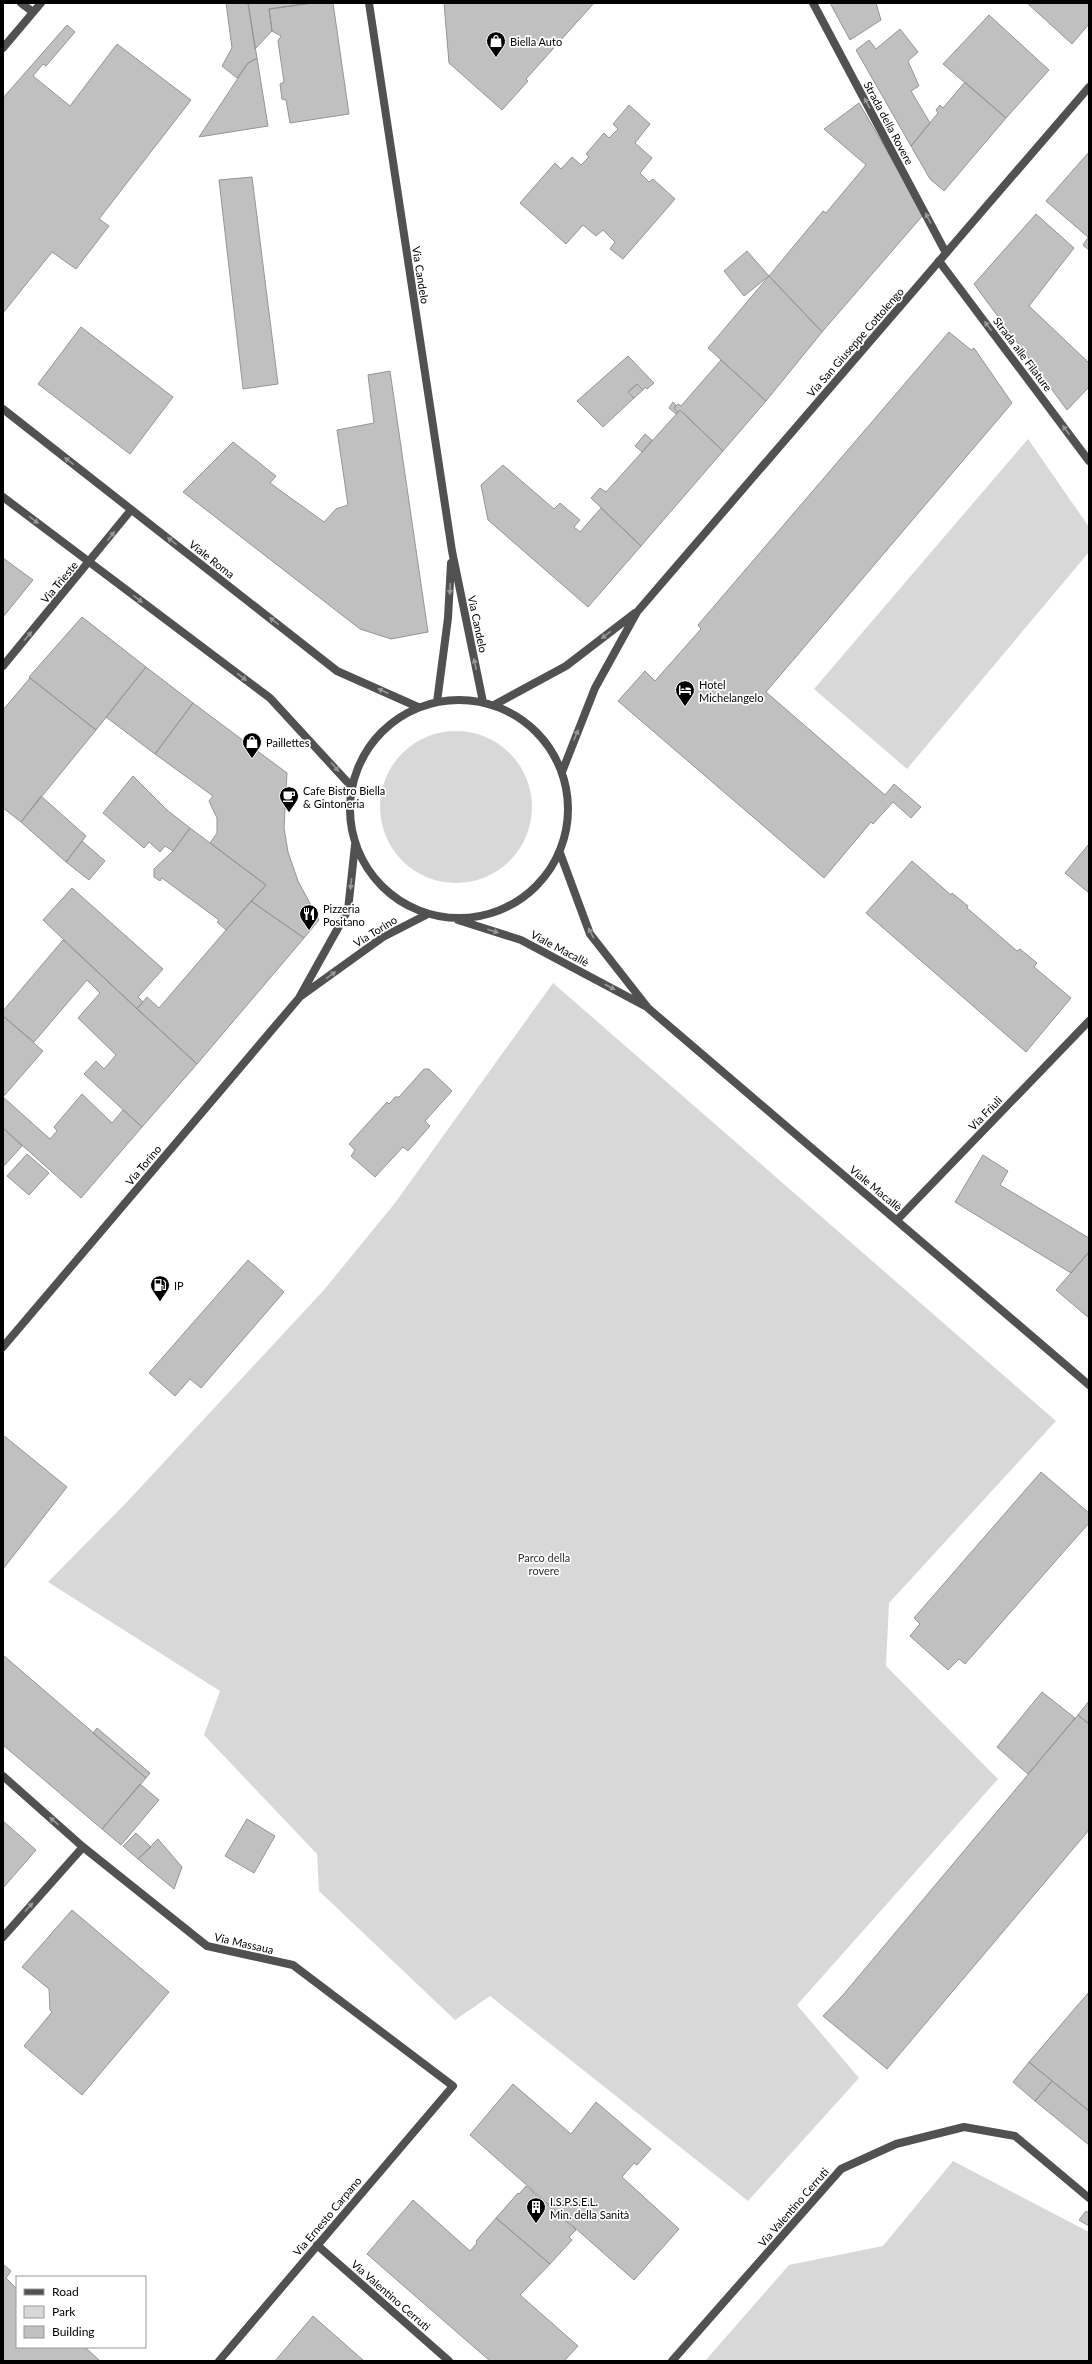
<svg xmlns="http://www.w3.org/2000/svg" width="1092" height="2364" viewBox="0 0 1092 2364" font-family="Lato,sans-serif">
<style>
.green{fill:#d8d8d8}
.building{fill:#c0c0c0;stroke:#959595}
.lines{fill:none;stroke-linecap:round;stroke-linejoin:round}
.minor{stroke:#515151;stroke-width:8}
.tertiary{stroke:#515151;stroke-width:8}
.oneway{fill:#979797}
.labels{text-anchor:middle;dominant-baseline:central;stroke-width:3.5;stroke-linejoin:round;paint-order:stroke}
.poi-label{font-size:11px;fill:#000;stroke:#fff;text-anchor:start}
.street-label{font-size:11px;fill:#000;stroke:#fff}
.park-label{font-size:11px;fill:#2f2f2f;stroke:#fff}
</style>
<rect width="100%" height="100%" fill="#fff"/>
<path class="green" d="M1028 439 1089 527V552L907 769 814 689Z
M380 807a76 76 0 1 1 152 0a76 76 0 1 1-152 0Z
M553 983 1056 1421 889 1603 886 1666 998 1779 797 2005 859 2078 748 2201 490 1996 455 2020 319 1891 317 1854 204 1735 220 1691 48 1582 126 1503 323 1291 395 1203Z
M953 2161 1089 2232V2361H705L789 2265 883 2246Z"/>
<path class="building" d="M226 3H248L257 58 248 63 237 78 222 66 232 48Z
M248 3H312L269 9 272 31 255 49Z
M312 3H333L349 114 290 123 286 100 282 99 280 84 284 82 278 41 281 36 272 31 269 9Z
M444 3H594L526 79 528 81 502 110 449 63Z
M830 3H876L881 20 850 40Z
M1027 3H1089V24L1072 44Z
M989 15 1049 70 1006 118 943 64Z
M67 25 75 32 46 66 43 64 33 76 70 106 117 44 191 100 99 219 109 226 76 269 52 252 3 313V98Z
M900 29 918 52 908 61 919 86 911 91 930 123 911 146 856 50 869 40 876 49Z
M257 58 268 126 199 137 248 63Z
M965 82 1006 118 944 191 930 179 911 146 938 113 936 110 940 105 943 108Z
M859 103 924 214 822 332 769 276 823 211 826 213 866 165 824 129Z
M629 105 650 124 635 143 652 158 640 173 649 182 653 179 675 199 623 259 610 249 615 242 603 230 596 236 583 225 566 244 520 203 555 163 561 169 572 157 581 165 589 157 586 154 604 133 609 138 618 129 613 124Z
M1089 152V236L1088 237 1046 201Z
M252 177 278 384 243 389 219 180Z
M1036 214 1074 248 1029 306 1089 363V387L1067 410 974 284Z
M1089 236V250L1083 245Z
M747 251 769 276 744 296 724 271Z
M769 276 822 332 766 401 708 348Z
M81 327 173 397 130 454 38 384Z
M949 332 971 350 974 348 1012 403 766 692 885 795 894 784 921 807 911 818 893 802 873 824 871 822 824 878 618 701 645 671 655 681 701 629 698 625Z
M628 356 654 383 647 389 645 387 643 390 637 384 628 392 634 398 603 427 577 401Z
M721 360 766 401 723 451 680 410 678 412 674 408 678 404 681 406Z
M390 371 428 632 391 639 360 629 183 492 233 442 276 476 270 483 324 522 336 509 348 505 337 430 374 423 368 375Z
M637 384 643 390 634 398 628 392Z
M673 402 676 405 674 408 678 412 676 414 669 408Z
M680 410 723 451 641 546 591 498 600 488 606 492Z
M645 434 652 440 642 452 635 446Z
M503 465 554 509 560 503 580 520 574 527 580 532 601 508 641 546 588 607 488 520 481 485Z
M3 558 33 580 3 617Z
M82 617 146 667 96 730 29 677Z
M146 667 193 703 155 754 106 717Z
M30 678 96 730 21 822 3 808V710Z
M193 703 287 773 284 828 288 852 298 881 319 920 304 938 251 901 266 885 210 843 217 833V818L209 801 213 796 155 754Z
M133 776 167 810 190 828 173 851 165 846 160 852 149 842 144 848 103 813Z
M41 796 86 836 66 862 21 822Z
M190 828 266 885 226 930 217 922 219 920 162 878 160 881 154 877V869L173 851Z
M82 841 105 861 89 880 66 862Z
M1089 844V893L1065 873Z
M912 861 951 895 952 893 968 906 967 908 1017 951 1020 949 1037 963 1034 967 1071 998 1026 1052 866 913Z
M72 888 163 969 138 997 143 1002 137 1009 43 920Z
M251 901 304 938 197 1064 137 1009 147 997 159 1008Z
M63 940 197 1064 142 1127 84 1074 96 1061 104 1069 116 1055 78 1018 100 993 87 980 34 1042 3 1016V1011Z
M3 1016 43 1051 3 1097Z
M424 1069H429L452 1091 425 1121 430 1126 408 1151 403 1147 375 1177 351 1156 355 1150 349 1144 387 1102 389 1104 395 1097H399Z
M82 1094 112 1123 123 1110 142 1127 81 1198 3 1128V1097L50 1139 57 1131 54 1127Z
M3 1128 22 1146 3 1167Z
M27 1154 49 1173 29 1195 7 1176Z
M983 1155 1008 1171 1000 1185 1089 1238V1252L1071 1273 955 1202Z
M1089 1252V1318L1056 1290Z
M248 1260 284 1292 201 1388 190 1379 175 1396 149 1373Z
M3 1435 67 1487 3 1569Z
M1041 1472 1089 1513V1523L965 1664 959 1659 948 1670 910 1636 920 1624 914 1618Z
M3 1655 146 1778 102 1829 3 1745Z
M1042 1692 1075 1718 1028 1774 997 1747Z
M1089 1701V1724L1078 1715Z
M1078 1715 1089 1724V1830L887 2069 823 2016 843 1995Z
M97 1728 150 1773 146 1778 93 1733Z
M140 1784 159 1800 121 1845 102 1829Z
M247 1819 275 1836 254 1873 225 1856Z
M3 1821 36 1850 3 1888Z
M136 1833 151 1847 138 1859 123 1846Z
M158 1839 182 1867 174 1889 138 1859Z
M72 1910 169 1992 82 2095 24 2046 52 2012 50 2010 49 1989 22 1967Z
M1089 1992V2111L1029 2062Z
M1029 2062 1052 2081 1035 2101 1013 2082Z
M1052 2081 1089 2111V2145L1035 2101Z
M513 2084 571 2134 596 2102 651 2149 637 2165 634 2163 622 2177 679 2229 634 2280 470 2135Z
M526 2186 576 2230 569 2237 572 2240 550 2264 496 2218 518 2193 519 2194Z
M413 2200 470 2251 477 2243 476 2241 496 2218 550 2264 520 2295 578 2346 564 2361H490L367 2254Z
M1086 2211 1089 2213V2226L1079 2220Z
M3 2264 11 2271 6 2278 17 2289V2347H87L86 2348 100 2361H3Z
M313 2316 364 2361H275Z"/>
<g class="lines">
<path class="minor" d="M21 3 33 12
M813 3 946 253
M3 48 41 3
M939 261 1089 461
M3 666 131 510
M897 1220 1089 1021
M3 1776 83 1847 207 1946 293 1965 453 2086 219 2361
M3 1937 83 1847
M317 2245 449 2361
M672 2361 841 2169 896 2144 964 2127 1015 2136 1089 2198"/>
<path class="tertiary" d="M369 3 452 551 483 702
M3 409 337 671 418 707
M3 497 270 698 351 786
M350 809a109 109 0 1 1 218 0a109 109 0 1 1-218 0Z
M437 702 448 618 451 563
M494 705 566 666 635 613
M562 772 595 688 637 612 1089 87
M560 853 590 934 648 1008 1089 1385
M458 920 521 940 645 1006
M301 996 383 937 426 915
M3 1347 299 998 348 910 355 845"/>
</g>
<defs><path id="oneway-solid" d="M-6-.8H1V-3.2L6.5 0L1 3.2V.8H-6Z"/></defs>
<g class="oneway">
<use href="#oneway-solid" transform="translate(867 103) rotate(-118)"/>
<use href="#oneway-solid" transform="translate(928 218) rotate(-118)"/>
<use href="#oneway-solid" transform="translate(988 326) rotate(-127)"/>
<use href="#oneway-solid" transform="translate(1066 430) rotate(-127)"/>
<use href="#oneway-solid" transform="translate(69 461) rotate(-142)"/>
<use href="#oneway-solid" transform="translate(34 520) rotate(37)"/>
<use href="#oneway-solid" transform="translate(111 536) rotate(-52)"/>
<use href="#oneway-solid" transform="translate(172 541) rotate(-142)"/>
<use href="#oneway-solid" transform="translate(450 589) rotate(92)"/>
<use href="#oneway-solid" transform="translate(138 599) rotate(37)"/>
<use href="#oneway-solid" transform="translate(274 621) rotate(-142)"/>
<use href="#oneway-solid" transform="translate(606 635) rotate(143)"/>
<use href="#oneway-solid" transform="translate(28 636) rotate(-50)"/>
<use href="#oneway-solid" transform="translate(475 664) rotate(-102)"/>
<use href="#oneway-solid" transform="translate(242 677) rotate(37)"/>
<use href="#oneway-solid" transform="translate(383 691) rotate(-156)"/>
<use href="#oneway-solid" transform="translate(576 735) rotate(-68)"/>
<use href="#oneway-solid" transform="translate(335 767) rotate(49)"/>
<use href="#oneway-solid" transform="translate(351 884) rotate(96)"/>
<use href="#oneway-solid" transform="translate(493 931) rotate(17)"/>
<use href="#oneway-solid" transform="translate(591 933) rotate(-118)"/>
<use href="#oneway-solid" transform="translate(331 975) rotate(-36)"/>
<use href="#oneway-solid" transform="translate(610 987) rotate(28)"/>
<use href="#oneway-solid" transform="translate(54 1821) rotate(-139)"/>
<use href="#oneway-solid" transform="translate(29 1907) rotate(-48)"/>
</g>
<defs>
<g id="shop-pin" transform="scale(1)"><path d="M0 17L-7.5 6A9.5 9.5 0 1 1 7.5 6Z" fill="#000" stroke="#fff"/><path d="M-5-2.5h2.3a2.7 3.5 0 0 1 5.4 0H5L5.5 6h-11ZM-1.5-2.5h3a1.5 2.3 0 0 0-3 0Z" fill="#fff"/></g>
<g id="hotel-pin" transform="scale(1)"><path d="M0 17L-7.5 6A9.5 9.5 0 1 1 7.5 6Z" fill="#000" stroke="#fff"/><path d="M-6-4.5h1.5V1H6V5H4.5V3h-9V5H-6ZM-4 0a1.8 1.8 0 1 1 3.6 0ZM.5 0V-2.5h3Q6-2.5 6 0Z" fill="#fff"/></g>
<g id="cafe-pin" transform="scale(1)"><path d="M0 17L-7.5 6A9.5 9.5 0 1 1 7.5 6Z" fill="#000" stroke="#fff"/><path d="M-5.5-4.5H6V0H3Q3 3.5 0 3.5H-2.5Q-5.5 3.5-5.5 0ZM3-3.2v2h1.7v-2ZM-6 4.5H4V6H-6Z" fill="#fff"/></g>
<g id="restaurant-pin" transform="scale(1)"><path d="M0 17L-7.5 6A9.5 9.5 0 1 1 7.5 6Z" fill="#000" stroke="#fff"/><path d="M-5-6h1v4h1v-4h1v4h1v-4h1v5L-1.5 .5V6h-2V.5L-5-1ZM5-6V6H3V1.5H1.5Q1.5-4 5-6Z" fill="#fff"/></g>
<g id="fuel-pin" transform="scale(1)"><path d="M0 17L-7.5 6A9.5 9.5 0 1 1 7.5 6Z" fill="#000" stroke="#fff"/><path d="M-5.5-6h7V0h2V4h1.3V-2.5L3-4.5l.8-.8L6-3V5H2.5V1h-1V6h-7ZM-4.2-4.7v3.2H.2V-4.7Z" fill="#fff"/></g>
<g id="building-pin" transform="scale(1)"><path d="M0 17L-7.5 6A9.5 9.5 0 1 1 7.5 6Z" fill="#000" stroke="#fff"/><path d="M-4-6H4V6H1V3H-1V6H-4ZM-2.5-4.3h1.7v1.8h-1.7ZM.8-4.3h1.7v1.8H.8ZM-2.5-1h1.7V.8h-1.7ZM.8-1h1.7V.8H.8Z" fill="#fff"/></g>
</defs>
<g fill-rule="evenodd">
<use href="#shop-pin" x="496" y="41"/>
<use href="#hotel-pin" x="685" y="690"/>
<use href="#shop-pin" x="252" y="742"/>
<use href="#cafe-pin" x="289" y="796"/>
<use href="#restaurant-pin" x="309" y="914"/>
<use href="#fuel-pin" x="160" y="1285"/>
<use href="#building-pin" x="536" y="2207"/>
</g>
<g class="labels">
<g class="poi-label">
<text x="510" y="41">Biella Auto</text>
<text x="699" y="684">Hotel<tspan x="699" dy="13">Michelangelo</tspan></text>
<text x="266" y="742">Paillettes</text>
<text x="303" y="790">Cafe Bistro Biella<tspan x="303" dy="13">&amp; Gintoneria</tspan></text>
<text x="323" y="908">Pizzeria<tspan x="323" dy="13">Positano</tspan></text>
<text x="174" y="1285">IP</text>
<text x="550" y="2201">I.S.P.S.E.L.<tspan x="550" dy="13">Min. della Sanità</tspan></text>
</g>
<g class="street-label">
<text transform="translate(889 123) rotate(62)">Strada della Rovere</text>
<text transform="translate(421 275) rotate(81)">Via Candelo</text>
<text transform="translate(855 342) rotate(-49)">Via San Giuseppe Cottolengo</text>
<text transform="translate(1023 354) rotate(53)">Strada alle Filature</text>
<text transform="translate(212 559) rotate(38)">Viale Roma</text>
<text transform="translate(59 582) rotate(-50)">Via Trieste</text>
<text transform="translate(478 624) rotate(78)">Via Candelo</text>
<text transform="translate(375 931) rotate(-32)">Via Torino</text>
<text transform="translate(560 948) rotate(28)">Viale Macallè</text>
<text transform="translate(985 1113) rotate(-46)">Via Friuli</text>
<text transform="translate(143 1165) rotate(-50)">Via Torino</text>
<text transform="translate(876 1188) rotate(40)">Viale Macallè</text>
<text transform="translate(244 1943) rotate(13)">Via Massaua</text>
<text transform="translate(793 2207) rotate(-49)">Via Valentino Cerruti</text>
<text transform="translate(327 2216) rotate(-50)">Via Ernesto Carpano</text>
<text transform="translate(391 2295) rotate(41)">Via Valentino Cerruti</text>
</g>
<g class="park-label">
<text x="544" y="1557">Parco della<tspan x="544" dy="13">rovere</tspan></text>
</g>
</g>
<rect width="1092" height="2364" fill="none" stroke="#000000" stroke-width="8"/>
<rect x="16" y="2276" width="130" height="72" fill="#ffffff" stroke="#999999"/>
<rect x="24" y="2289" width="20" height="6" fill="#515151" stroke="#999999"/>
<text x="52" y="2296" font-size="12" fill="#000000">Road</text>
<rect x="24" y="2306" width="20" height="12" fill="#d8d8d8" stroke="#999999"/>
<text x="52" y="2316" font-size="12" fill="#000000">Park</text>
<rect x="24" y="2326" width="20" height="12" fill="#c0c0c0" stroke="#999999"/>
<text x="52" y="2336" font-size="12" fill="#000000">Building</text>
</svg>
